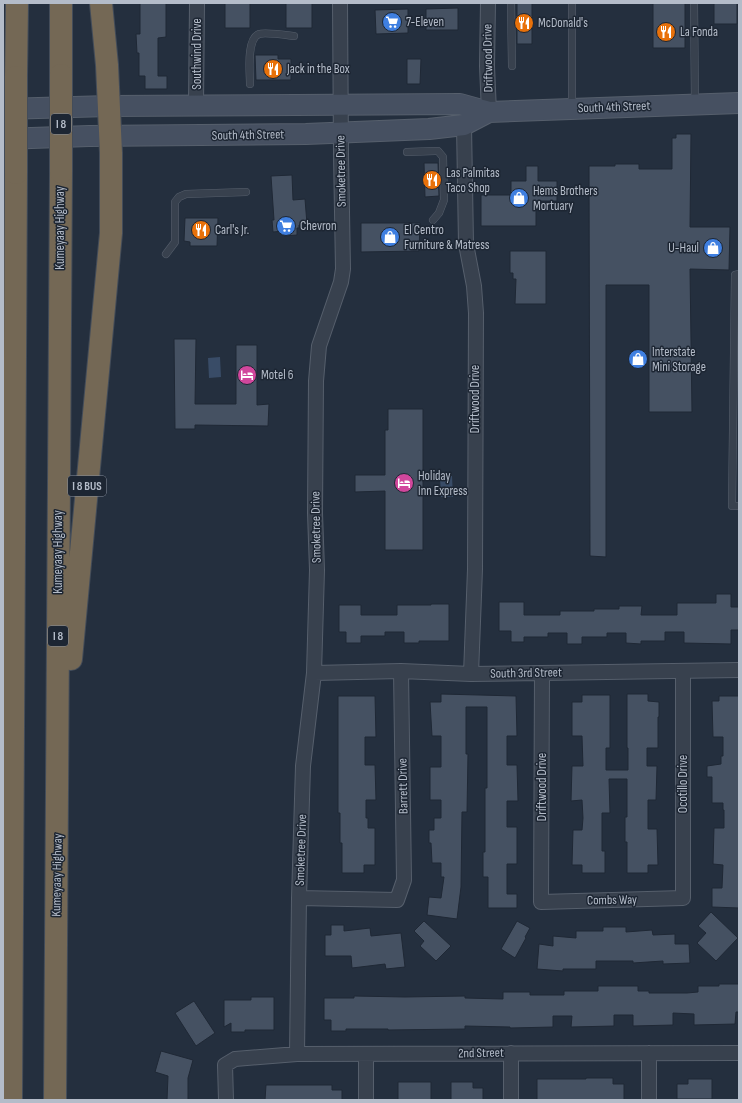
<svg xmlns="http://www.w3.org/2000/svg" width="742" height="1103" viewBox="0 0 742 1103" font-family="'Sofia Sans Condensed',sans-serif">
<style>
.water{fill:#394c67}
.building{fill:#455162;stroke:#1f2835}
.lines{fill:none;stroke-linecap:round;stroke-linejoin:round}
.service-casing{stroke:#565f6c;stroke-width:8}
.minor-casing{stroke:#565f6c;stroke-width:16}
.secondary-casing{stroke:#565f6c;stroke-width:22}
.motorway-casing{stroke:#434c59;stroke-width:24}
.service{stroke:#38414e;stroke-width:7}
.minor{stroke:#38414e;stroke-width:14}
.secondary{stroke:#465061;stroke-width:20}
.motorway{stroke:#746855;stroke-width:22}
.motorway-bridge-casing{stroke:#434c59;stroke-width:24;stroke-linecap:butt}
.motorway-bridge{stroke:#746855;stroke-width:22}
.labels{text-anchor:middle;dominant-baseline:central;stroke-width:3;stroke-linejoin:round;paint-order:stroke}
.shield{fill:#1d2633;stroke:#878f9c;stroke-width:1}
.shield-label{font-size:12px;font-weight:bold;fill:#b4bcc9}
.poi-label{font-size:13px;fill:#b4bcc9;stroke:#1d2633;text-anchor:start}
.street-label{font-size:13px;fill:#b4bcc9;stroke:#1d2633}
</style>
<rect width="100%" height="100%" fill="#242f3e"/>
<path class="water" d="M220 357 221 377 209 378 208 358Z
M452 476 453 497H441L440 477Z"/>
<path class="building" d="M140 3H166V37L158 38V76H167V89H145V76H139V53H137L136 34H140Z
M225 3H250V28H225Z
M286 3H312V28H286Z
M517 3H532V44H517Z
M653 3H685V48H653Z
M714 3H737V24H714Z
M458 8V30H426V9Z
M408 9V33L376 34 375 10Z
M255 55H278V59H291V80H256Z
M407 59H421L420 84H407Z
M676 134H691L690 227H730L729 270 690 269 692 412H649V285H606V557L590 556 589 166H615V164H639V169H672V138H676Z
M424 163H438L439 196 425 197Z
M526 166H538V181H557V201H536V226H481V195H511V181H526Z
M292 175 293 200 305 199 307 224 299 225V228H297V235L284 236V231L273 232 272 220H274L271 176Z
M185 218H218L217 246H190V242L184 241Z
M361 223H420L419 251 361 252Z
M510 251H546V304H515L516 279H513V273H510Z
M174 339H196L195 404H236V345H257V405L269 404 268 426 195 425V429H175Z
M388 409H423V550H385V491L355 492V475H385V430H388Z
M716 594H731V607H739V630H731V644L684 643V632H665V641H641V644L626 643V633H607V637H582V644H567V633H548V637H524V642H511V631H499V602H524V615H560V611H594V609H619V606H642L641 615H677V603H716Z
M431 604H449V641H419V643H404V632H385V636H361V643H346V632H339V605H361V615H397V605H431Z
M441 694 516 696 517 736H507V765H517L518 801H507V827H517V864H507V894H517V908H488V877H483V852H485V788H487V707H466V754H468L467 812H462L461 887 457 919 427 915 429 897 441 898 444 877H441V863H432L431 843H429V830H434V818H441V800H430V767H441V736H432L430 702H441Z
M627 694H648V701L659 702V717H658V748H647V766H657L656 800H648V829H657L658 865H648V873H627V842H625V817H627V779H609L610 813H602V851H605V873H582V865H572L573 830H582L583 818 582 800 571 801 572 766H583L582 736H572V702H582V695H610V748H606V770H628V748H627Z
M338 696H375L376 737H365V765H375L376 800H366V818H368V828H375V865H364V873H342V843H340V813H338Z
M719 696H739V908L712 907V888H722L723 865 713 864 714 828H724V810H723V803H712V777H707V766L721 764V756H723V737H713L712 701H719Z
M711 912 738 938 716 961 697 943 706 933 698 926Z
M424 921 451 946 436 961 420 946 424 941 414 931Z
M517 921 530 928 525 937 526 938 515 958 501 949Z
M331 925H344V931L370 928 371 936 401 933 405 967 386 969 385 964 352 968 351 956H325V935H331Z
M603 927H626V932L652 930 653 935 675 934V944H689L690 963 663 964V961L633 963V961H596V969H563V971L537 969 539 944 553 946V936L576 938V931H603Z
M719 984H739V1012H736L735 1024 694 1025V1014L673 1013V1025L633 1026V1015H614V1026L571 1027 572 1016H553V1027L510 1028V1027L465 1026V1029L388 1030V1029H346V1031H331V1020H324V998H354V996L405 997 465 996V998L503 999V992H530V995H564V991H598V986H638V991H649V993H687L698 992V986H719Z
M251 997H274V1030H245V1032H231V1023L224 1027V1000H251Z
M194 1001 215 1033 196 1046 175 1013Z
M161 1051 193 1060 188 1078V1100H167L168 1076 155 1072Z
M586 1078H613V1084H624V1100H537V1079H586Z
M688 1079H712V1099H677V1084H688Z
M398 1082H431V1100H398Z
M451 1082H473V1088H483V1100H451Z
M266 1085H332V1090H342V1100H265Z"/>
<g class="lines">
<g class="service-casing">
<path id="service" d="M511 3 512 66
M694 3 695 103
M250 84C250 73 246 39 259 34 265 32 286 35 294 36
M572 109V3
M407 152 435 151H438L443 157 444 200 439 213 433 220
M166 254 175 242V202L179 197 186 194 246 192
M739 274 735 275 732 506H739"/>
</g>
<g class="minor-casing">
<path id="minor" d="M488 3 487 66 489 112
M196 105 197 3
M464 125 466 244 474 286 476 313 475 569 471 674
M314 673 401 671 471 674 739 670
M542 673 541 902 683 898V671
M299 898 397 900 404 880 401 671
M297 1054 299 898 303 766 314 673 317 570 315 513 316 381 319 346 341 282 343 269 341 154 340 3
M366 1054V1100
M226 1100 225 1065 235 1059 297 1054 739 1053
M511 1100V1053
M649 1100V1053"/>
</g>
<g class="secondary-casing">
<path id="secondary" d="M3 109 109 106 460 104 489 112 739 103
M3 139 89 136 306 134 429 129 464 125 489 112"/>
</g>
<g class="motorway-casing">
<path id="motorway" d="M61 75V3
M16 77 17 3
M71 659 111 233V153L107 65 101 3
M11 1100 16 173
M55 1100 61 172"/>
</g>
<use href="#service" class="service"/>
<use href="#minor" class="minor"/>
<use href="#secondary" class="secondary"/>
<use href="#motorway" class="motorway"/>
<g class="motorway-bridge-casing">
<path id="motorway-bridge" d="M61 172V75
M16 173V77"/>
</g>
<use href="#motorway-bridge" class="motorway-bridge"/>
</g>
<defs>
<g id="supermarket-disc" transform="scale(1)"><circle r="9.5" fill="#3f7fe0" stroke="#1d2633"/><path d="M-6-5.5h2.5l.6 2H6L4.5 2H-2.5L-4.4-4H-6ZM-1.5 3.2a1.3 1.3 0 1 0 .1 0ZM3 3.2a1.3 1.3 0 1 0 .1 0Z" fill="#fff"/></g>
<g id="restaurant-disc" transform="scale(1)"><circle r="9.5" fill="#e8710a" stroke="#1d2633"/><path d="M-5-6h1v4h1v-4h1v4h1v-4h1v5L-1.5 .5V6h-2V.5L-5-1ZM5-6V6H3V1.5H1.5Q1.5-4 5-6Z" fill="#fff"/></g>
<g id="shop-disc" transform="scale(1)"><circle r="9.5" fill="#3f7fe0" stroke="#1d2633"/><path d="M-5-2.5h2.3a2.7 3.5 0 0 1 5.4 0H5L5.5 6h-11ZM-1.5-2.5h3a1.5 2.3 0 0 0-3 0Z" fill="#fff"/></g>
<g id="hotel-disc" transform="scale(1)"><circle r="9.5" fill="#d1479c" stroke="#1d2633"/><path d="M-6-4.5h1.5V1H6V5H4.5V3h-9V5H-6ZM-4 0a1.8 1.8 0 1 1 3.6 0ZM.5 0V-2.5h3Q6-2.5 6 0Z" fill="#fff"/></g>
</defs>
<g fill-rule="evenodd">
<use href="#supermarket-disc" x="392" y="22"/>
<use href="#restaurant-disc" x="524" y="23"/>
<use href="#restaurant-disc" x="666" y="32"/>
<use href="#restaurant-disc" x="273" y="69"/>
<use href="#restaurant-disc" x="432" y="180"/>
<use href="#shop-disc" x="519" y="198"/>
<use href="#supermarket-disc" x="286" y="226"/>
<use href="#restaurant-disc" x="201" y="230"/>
<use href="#shop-disc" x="390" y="237"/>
<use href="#shop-disc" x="713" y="248"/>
<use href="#shop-disc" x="638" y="359"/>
<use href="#hotel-disc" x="247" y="375"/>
<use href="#hotel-disc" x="404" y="483"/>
</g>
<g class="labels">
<g class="shield">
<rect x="51" y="114" width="20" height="20" rx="3"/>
<rect x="68" y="476" width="38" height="20" rx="3"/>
<rect x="48" y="626" width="20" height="20" rx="3"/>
</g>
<g class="shield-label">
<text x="61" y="124">I 8</text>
<text x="87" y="486">I 8 BUS</text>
<text x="58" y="636">I 8</text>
</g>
<g class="poi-label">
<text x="406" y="22">7-Eleven</text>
<text x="538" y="23">McDonald's</text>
<text x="680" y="32">La Fonda</text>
<text x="287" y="69">Jack in the Box</text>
<text x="446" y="173">Las Palmitas<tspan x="446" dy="15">Taco Shop</tspan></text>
<text x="533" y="191">Hems Brothers<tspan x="533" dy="15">Mortuary</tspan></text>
<text x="300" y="226">Chevron</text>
<text x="215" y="230">Carl's Jr.</text>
<text x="404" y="230">El Centro<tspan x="404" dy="15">Furniture &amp; Matress</tspan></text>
<text x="699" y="248" text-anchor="end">U-Haul</text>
<text x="652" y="352">Interstate<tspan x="652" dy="15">Mini Storage</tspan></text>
<text x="261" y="375">Motel 6</text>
<text x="418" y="476">Holiday<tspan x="418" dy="15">Inn Express</tspan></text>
</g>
<g class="street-label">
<text transform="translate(197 54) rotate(-90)">Southwind Drive</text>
<text transform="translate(488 58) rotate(-91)">Driftwood Drive</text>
<text transform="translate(614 107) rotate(-2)">South 4th Street</text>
<text transform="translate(248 135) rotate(-1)">South 4th Street</text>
<text transform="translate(341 171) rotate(-91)">Smoketree Drive</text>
<text transform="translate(60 228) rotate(-90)">Kumeyaay Highway</text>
<text transform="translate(475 399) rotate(-90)">Driftwood Drive</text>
<text transform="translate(316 527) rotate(-91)">Smoketree Drive</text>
<text transform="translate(58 552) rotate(-90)">Kumeyaay Highway</text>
<text transform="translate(526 673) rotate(-1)">South 3rd Street</text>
<text transform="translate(683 784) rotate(-90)">Ocotillo Drive</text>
<text transform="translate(403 786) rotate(-91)">Barrett Drive</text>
<text transform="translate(542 787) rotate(-90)">Driftwood Drive</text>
<text transform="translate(301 850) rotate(-88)">Smoketree Drive</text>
<text transform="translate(57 875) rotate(-89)">Kumeyaay Highway</text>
<text transform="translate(612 900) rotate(-1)">Combs Way</text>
<text transform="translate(481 1053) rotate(-1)">2nd Street</text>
</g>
</g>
<rect width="742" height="1103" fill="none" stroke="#b4bcc9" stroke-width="8"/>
</svg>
